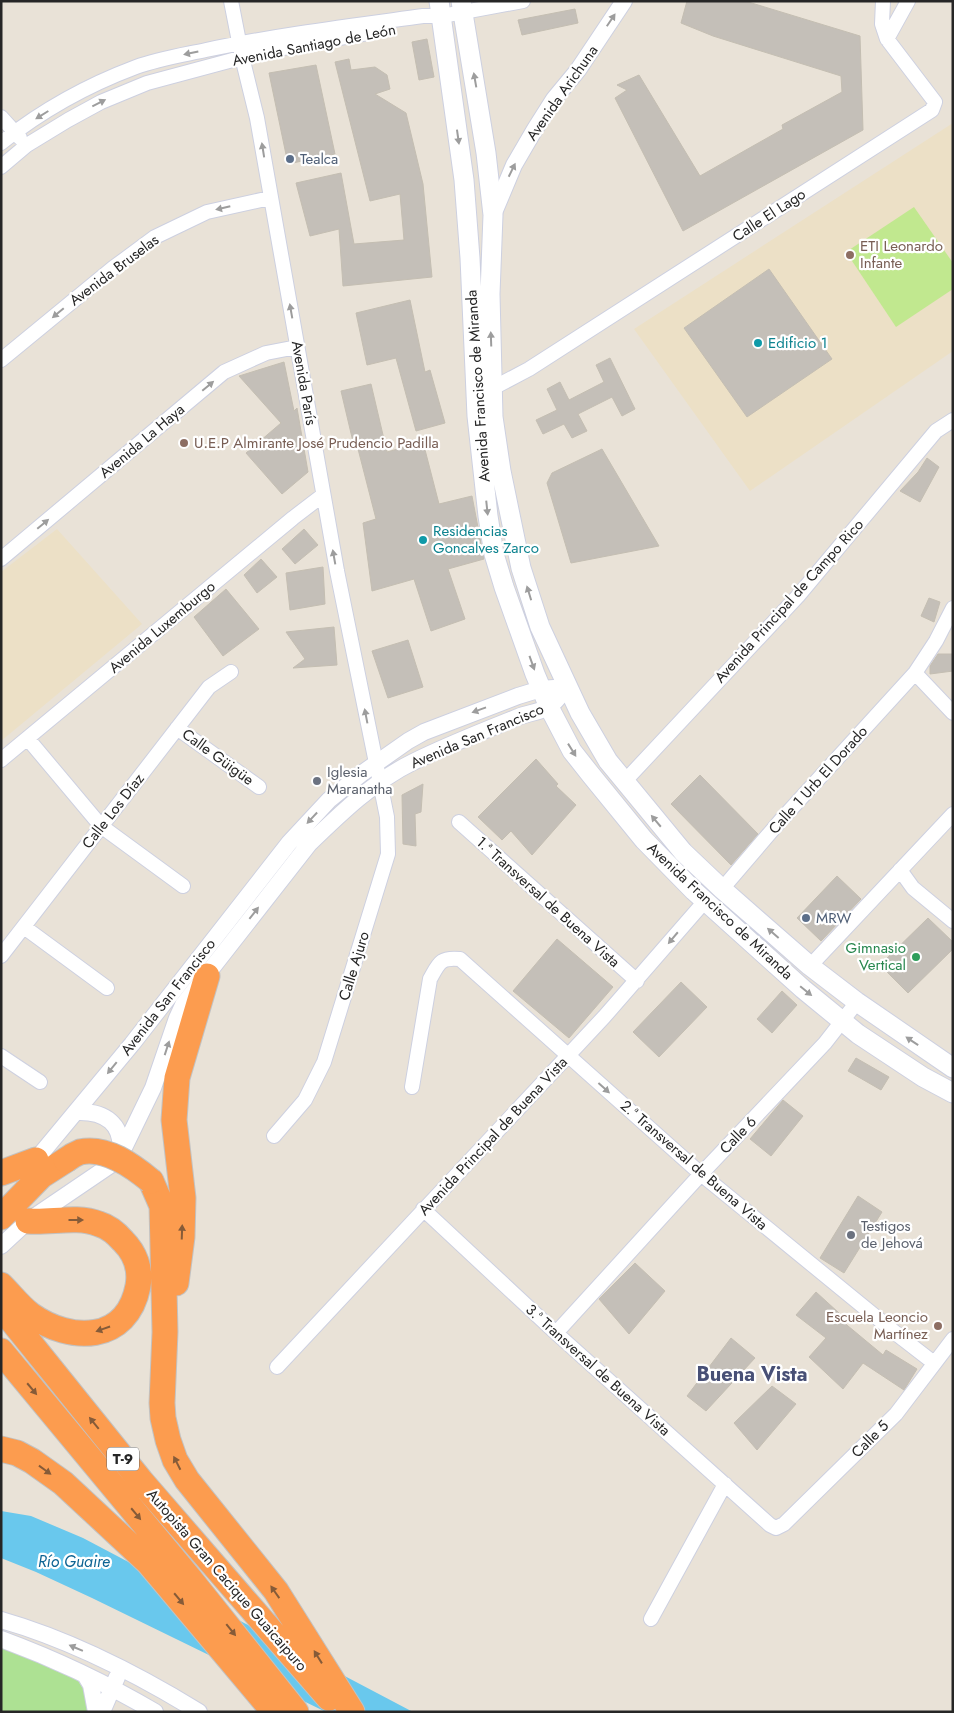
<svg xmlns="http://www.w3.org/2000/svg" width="954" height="1713" viewBox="0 0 954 1713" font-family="Jost,sans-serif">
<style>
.education{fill:#ece0c6}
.green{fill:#ade193}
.pitch{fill:#c1e88f}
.water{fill:#69c8ed}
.building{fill:#c4bfb8;stroke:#c4beb2}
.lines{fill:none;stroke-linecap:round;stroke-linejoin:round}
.minor-casing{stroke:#cdd0e0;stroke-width:16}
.tertiary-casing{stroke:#cdd0e0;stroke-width:18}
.secondary-casing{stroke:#cdd0e0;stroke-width:21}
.motorway-casing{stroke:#c2c2c2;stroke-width:27}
.minor{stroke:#fff;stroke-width:14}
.tertiary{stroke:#fff;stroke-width:16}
.secondary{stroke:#fff;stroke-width:19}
.motorway{stroke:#fc9c4f;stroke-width:25}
.motorway-bridge-casing{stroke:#c2c2c2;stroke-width:27;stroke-linecap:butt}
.motorway-bridge{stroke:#fc9c4f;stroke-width:25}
.oneway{fill:#9d9d9d}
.oneway2{fill:#865b38}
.service-dot{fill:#5c6f8a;stroke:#fff;stroke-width:2}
.education-dot{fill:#8d6e63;stroke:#fff;stroke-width:2}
.culture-dot{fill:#0f9aa8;stroke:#fff;stroke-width:2}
.worship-dot{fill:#6b7280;stroke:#fff;stroke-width:2}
.leisure-dot{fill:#2e9e5b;stroke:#fff;stroke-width:2}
.labels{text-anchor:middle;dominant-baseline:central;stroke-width:4.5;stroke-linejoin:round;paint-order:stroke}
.shield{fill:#fff;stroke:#676767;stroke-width:1}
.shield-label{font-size:14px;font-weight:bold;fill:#262626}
.street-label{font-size:15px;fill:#262626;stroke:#fff}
.service-label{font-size:15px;fill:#4e5e75;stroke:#fff;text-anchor:start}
.education-label{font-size:15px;fill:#785e54;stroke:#fff;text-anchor:start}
.culture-label{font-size:15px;fill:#0d838f;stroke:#fff;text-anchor:start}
.worship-label{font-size:15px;fill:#5b616d;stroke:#fff;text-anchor:start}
.leisure-label{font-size:15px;fill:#27864d;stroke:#fff;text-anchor:end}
.water-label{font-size:16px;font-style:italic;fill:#0e6493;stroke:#fff}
.district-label{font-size:20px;font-weight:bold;fill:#485076;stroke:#fff}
</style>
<rect width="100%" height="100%" fill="#e9e2d7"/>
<path class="education" d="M953 123V351L750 491 634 329Z
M57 529 142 624 1 741V572Z"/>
<path class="green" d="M1 1646 77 1679 86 1693 88 1712H1Z"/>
<path class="pitch" d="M914 207 953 263V289L896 327 846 252Z"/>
<path class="water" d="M1 1511 31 1516 83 1538 413 1712H326L92 1598 36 1572 1 1558Z"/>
<path class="building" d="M687 1H745L860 36 863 130 683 231 615 98 627 90 617 85 639 75 700 176 783 129 782 125 842 92 841 76 713 36 681 23Z
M575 9 578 23 522 35 518 20Z
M427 39 434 77 419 80 412 42Z
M349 59 351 70 375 67 387 75 390 89 375 94 406 113 423 184 432 277 343 286 339 229 310 236 296 183 341 173 354 244 404 240 400 194 370 201 335 62Z
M316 65 335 154 288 164 269 73Z
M769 269 832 359 747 417 684 328Z
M410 300 425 372 430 370 445 423 416 431 396 358 367 365 356 313Z
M610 358 635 409 622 416 612 397 578 414 587 431 572 438 564 424 543 434 536 420 557 410 547 389 560 382 569 400 604 382 596 365Z
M284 362 294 411 297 408 308 472 282 494 246 453 281 423 239 376Z
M371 384 387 452 423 442 439 504 472 496 484 559 448 569 465 619 431 631 414 579 372 591 363 523 376 519 357 445 354 446 341 391Z
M602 449 659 546 571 563 547 483 552 473Z
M927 458 939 467 920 502 900 491 918 472Z
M304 529 318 545 295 564 282 549Z
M261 559 277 577 257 593 244 575Z
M323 567 325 604 290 610 286 573Z
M226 589 259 629 223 656 194 617Z
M929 598 940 602 934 622 921 616Z
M334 627 337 665 293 668 305 659 286 632Z
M408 640 423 687 388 698 372 651Z
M938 654H953V671L930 674V666Z
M536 759 558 784 556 786 576 805 532 855 511 831 502 840 478 817Z
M700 775 758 834 731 865 671 804Z
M423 784 421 812 415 814 416 846 403 844 402 795Z
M837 876 861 899 821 941 797 918Z
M928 918 953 942V949L908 993 880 965Z
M557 939 613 987 569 1038 513 991Z
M681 982 707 1007 659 1057 633 1032Z
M782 991 797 1005 772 1033 757 1019Z
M856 1058 889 1077 881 1090 848 1071Z
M783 1100 803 1116 771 1156 750 1139Z
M858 1196 882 1212 844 1273 820 1258Z
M635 1263 665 1291 629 1334 599 1299Z
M816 1292 839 1313 836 1316 883 1355 886 1350 917 1369 904 1390 863 1363 843 1389 809 1357 826 1338 796 1315Z
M731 1338 755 1358 706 1411 687 1396Z
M772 1386 796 1404 757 1450 734 1423Z"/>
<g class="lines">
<g class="minor-casing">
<path id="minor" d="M231 1 242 57 257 118 337 571 387 817 388 854 324 1062 305 1100 274 1136
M883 1 882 24 887 39
M1 117 20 138
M1 143C41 111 88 85 136 67 158 59 183 55 206 50 277 35 350 26 423 16H442L523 1
M1 167 27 145 68 120 101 102 147 83 266 51 373 32
M1 360 113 268 155 237 207 212 270 198
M493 388 529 369 932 110 935 102 887 39 908 1
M1 559 224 372 266 353 297 347
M915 673 953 713
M177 728 259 787
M28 739 101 826 183 886
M1 760 293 518 323 495
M624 782 798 596 936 431 953 420
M459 822 637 981
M900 870 913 888 953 921
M722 889 781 820 915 673 936 641 953 608
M24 927 107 988
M1 956 209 687 231 672
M810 966 953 814
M1 1056 40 1082
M412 1087 430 979C439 963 440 957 460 959L701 1174 903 1339 934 1363
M423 1209 556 1333 770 1525 776 1528 784 1524 896 1414 953 1339
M556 1333 701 1174 825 1043 857 1002
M277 1367 604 1017 705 901
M651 1619 725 1484"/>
</g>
<g class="tertiary-casing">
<path id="tertiary" d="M493 215 514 165 535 129 554 99 578 70 624 1
M77 1112C105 1111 124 1124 120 1154
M30 1167 132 1044 289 843 329 800 361 774 408 741 424 732 518 696 541 689 554 688
M1 1246 28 1221 109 1166 120 1156 153 1088 177 1018 183 1005 309 844C340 814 374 781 413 762 447 745 483 731 518 717 527 713 542 712 550 706 557 701 563 692 568 686
M1 1620C71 1640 137 1674 199 1712
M1 1639C55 1659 106 1683 155 1712
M85 1675 91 1685 96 1712
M102 1712 117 1677"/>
</g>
<g class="secondary-casing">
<path id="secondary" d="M439 1 464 180 470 258 477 416 488 516 494 554 504 587 535 674 549 707 572 751 591 775 644 840 694 891 803 989 858 1034 923 1077 953 1093
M461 1 486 153 493 215 490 294 493 417 501 471 521 568 540 627 580 713 608 761 683 852 722 889 810 966 857 1002 953 1068"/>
</g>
<g class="motorway-casing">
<path id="motorway" d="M1 1173 36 1160
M151 1181 162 1206 165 1332 162 1403 163 1418 168 1440 175 1460 187 1480 276 1591 352 1712
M1 1217 41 1176 66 1160
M176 1283 182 1237 183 1198 174 1120 177 1078 207 976
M1 1285C11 1295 20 1307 31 1315 71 1343 127 1343 138 1286 141 1269 135 1253 123 1241 116 1233 109 1227 99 1224 76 1215 52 1223 28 1221
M1 1307 141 1481 329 1698
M1 1351 190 1579 296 1712
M1 1449 17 1453 32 1461 63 1483 148 1562 274 1712"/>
</g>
<use href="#minor" class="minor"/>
<use href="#tertiary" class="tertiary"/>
<use href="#secondary" class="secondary"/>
<use href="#motorway" class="motorway"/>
<g class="motorway-bridge-casing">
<path id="motorway-bridge" d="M66 1160C70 1157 75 1154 80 1152 106 1146 133 1166 151 1181"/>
</g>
<use href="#motorway-bridge" class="motorway-bridge"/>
</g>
<defs><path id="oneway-solid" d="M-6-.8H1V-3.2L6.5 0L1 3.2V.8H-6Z" transform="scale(1.25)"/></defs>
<g class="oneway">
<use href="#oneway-solid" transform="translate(611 20) rotate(-56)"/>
<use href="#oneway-solid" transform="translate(191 53) rotate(168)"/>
<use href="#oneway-solid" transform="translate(475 80) rotate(-100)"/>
<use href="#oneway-solid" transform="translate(99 103) rotate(-27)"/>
<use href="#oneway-solid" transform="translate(42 115) rotate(148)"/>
<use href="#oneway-solid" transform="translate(458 137) rotate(82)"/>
<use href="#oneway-solid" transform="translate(263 150) rotate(-99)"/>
<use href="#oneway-solid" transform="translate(512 170) rotate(-64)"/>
<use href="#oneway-solid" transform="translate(223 208) rotate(167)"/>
<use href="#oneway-solid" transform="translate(291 311) rotate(-100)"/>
<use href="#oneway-solid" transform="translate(58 313) rotate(140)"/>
<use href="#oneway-solid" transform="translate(491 339) rotate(-92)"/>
<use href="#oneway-solid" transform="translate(208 386) rotate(-40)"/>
<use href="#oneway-solid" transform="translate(487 508) rotate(84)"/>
<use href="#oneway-solid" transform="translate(43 524) rotate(-40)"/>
<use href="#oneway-solid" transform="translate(334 557) rotate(-100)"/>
<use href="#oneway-solid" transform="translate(529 593) rotate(-107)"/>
<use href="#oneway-solid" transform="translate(532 663) rotate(70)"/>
<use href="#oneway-solid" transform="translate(479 710) rotate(160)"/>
<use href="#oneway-solid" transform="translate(366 716) rotate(-101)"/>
<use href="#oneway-solid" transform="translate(572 750) rotate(58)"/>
<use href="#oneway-solid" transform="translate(312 818) rotate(133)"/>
<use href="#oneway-solid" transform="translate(656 821) rotate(-130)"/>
<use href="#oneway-solid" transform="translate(254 913) rotate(-52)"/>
<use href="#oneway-solid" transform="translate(773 933) rotate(-139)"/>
<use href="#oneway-solid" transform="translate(673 938) rotate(130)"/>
<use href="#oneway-solid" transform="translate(806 991) rotate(39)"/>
<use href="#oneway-solid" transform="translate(912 1041) rotate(-146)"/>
<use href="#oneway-solid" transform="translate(167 1048) rotate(-72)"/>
<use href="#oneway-solid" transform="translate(112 1068) rotate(129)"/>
<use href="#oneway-solid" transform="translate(604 1088) rotate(42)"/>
<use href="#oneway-solid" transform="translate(76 1648) rotate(-157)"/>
</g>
<g class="oneway2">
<use href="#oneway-solid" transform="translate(76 1220)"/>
<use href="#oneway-solid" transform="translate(182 1232) rotate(-88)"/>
<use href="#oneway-solid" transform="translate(103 1329) rotate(161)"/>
<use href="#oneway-solid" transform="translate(32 1389) rotate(50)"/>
<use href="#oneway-solid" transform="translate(94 1423) rotate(-129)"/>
<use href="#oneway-solid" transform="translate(177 1463) rotate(-117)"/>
<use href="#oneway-solid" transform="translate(45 1470) rotate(36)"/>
<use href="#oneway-solid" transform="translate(136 1514) rotate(50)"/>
<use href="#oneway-solid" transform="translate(275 1592) rotate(-125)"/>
<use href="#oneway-solid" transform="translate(179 1599) rotate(50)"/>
<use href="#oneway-solid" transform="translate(231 1630) rotate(51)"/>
<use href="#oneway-solid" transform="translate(318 1657) rotate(-122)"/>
</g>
<g class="service-dot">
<circle cx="290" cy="159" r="5"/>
<circle cx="806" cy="918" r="5"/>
</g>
<g class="education-dot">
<circle cx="850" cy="255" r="5"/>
<circle cx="184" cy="443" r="5"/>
<circle cx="938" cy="1326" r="5"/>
</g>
<g class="culture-dot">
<circle cx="758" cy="343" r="5"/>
<circle cx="423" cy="540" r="5"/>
</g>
<g class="worship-dot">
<circle cx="317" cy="781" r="5"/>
<circle cx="851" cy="1235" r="5"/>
</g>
<circle class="leisure-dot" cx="916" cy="957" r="5"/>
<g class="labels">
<rect class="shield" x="107" y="1447.5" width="32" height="23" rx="4"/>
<g class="shield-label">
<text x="123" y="1459">T-9</text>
</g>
<g class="street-label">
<text transform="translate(314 45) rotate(-11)">Avenida Santiago de León</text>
<text transform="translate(562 93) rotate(-55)">Avenida Arichuna</text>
<text transform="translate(769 215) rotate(-33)">Calle El Lago</text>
<text transform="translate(114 270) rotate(-37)">Avenida Bruselas</text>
<text transform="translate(304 383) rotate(80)">Avenida París</text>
<text transform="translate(478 386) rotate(-94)">Avenida Francisco de Miranda</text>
<text transform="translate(142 441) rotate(-40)">Avenida La Haya</text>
<text transform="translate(789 601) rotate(-48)">Avenida Principal de Campo Rico</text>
<text transform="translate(162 627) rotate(-40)">Avenida Luxemburgo</text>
<text transform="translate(477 736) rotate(-23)">Avenida San Francisco</text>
<text transform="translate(218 757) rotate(36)">Calle Güigüe</text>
<text transform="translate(818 780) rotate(-48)">Calle 1 Urb El Dorado</text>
<text transform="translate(113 811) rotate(-52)">Calle Los Díaz</text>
<text transform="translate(548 902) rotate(42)">1.ª Transversal de Buena Vista</text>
<text transform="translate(720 911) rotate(43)">Avenida Francisco de Miranda</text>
<text transform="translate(354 966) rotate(-73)">Calle Ajuro</text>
<text transform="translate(168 997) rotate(-52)">Avenida San Francisco</text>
<text transform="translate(738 1135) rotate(-46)">Calle 6</text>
<text transform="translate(493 1136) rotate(-47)">Avenida Principal de Buena Vista</text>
<text transform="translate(694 1165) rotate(41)">2.ª Transversal de Buena Vista</text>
<text transform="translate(598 1370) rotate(42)">3.ª Transversal de Buena Vista</text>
<text transform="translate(870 1439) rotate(-45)">Calle 5</text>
<text transform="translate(227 1580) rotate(49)">Autopista Gran Cacique Guaicaipuro</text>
</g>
<g class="service-label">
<text x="300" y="159">Tealca</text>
<text x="816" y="918">MRW</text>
</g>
<g class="education-label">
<text x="860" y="246">ETI Leonardo<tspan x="860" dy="17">Infante</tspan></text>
<text x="194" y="443">U.E.P Almirante José Prudencio Padilla</text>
<text x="928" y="1317" text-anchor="end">Escuela Leoncio<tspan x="928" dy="17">Martínez</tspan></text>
</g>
<g class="culture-label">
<text x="768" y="343">Edificio 1</text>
<text x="433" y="531">Residencias<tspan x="433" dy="17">Goncalves Zarco</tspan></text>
</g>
<g class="worship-label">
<text x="327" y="772">Iglesia<tspan x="327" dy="17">Maranatha</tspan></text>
<text x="861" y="1226">Testigos<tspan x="861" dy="17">de Jehová</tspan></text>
</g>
<g class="leisure-label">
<text x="906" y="948">Gimnasio<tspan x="906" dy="17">Vertical</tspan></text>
</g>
<g class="water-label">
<text x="74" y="1561">Río Guaire</text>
</g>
<g class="district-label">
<text x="752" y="1374">Buena Vista</text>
</g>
</g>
<rect width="954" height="1713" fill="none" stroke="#262626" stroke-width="5"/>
</svg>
